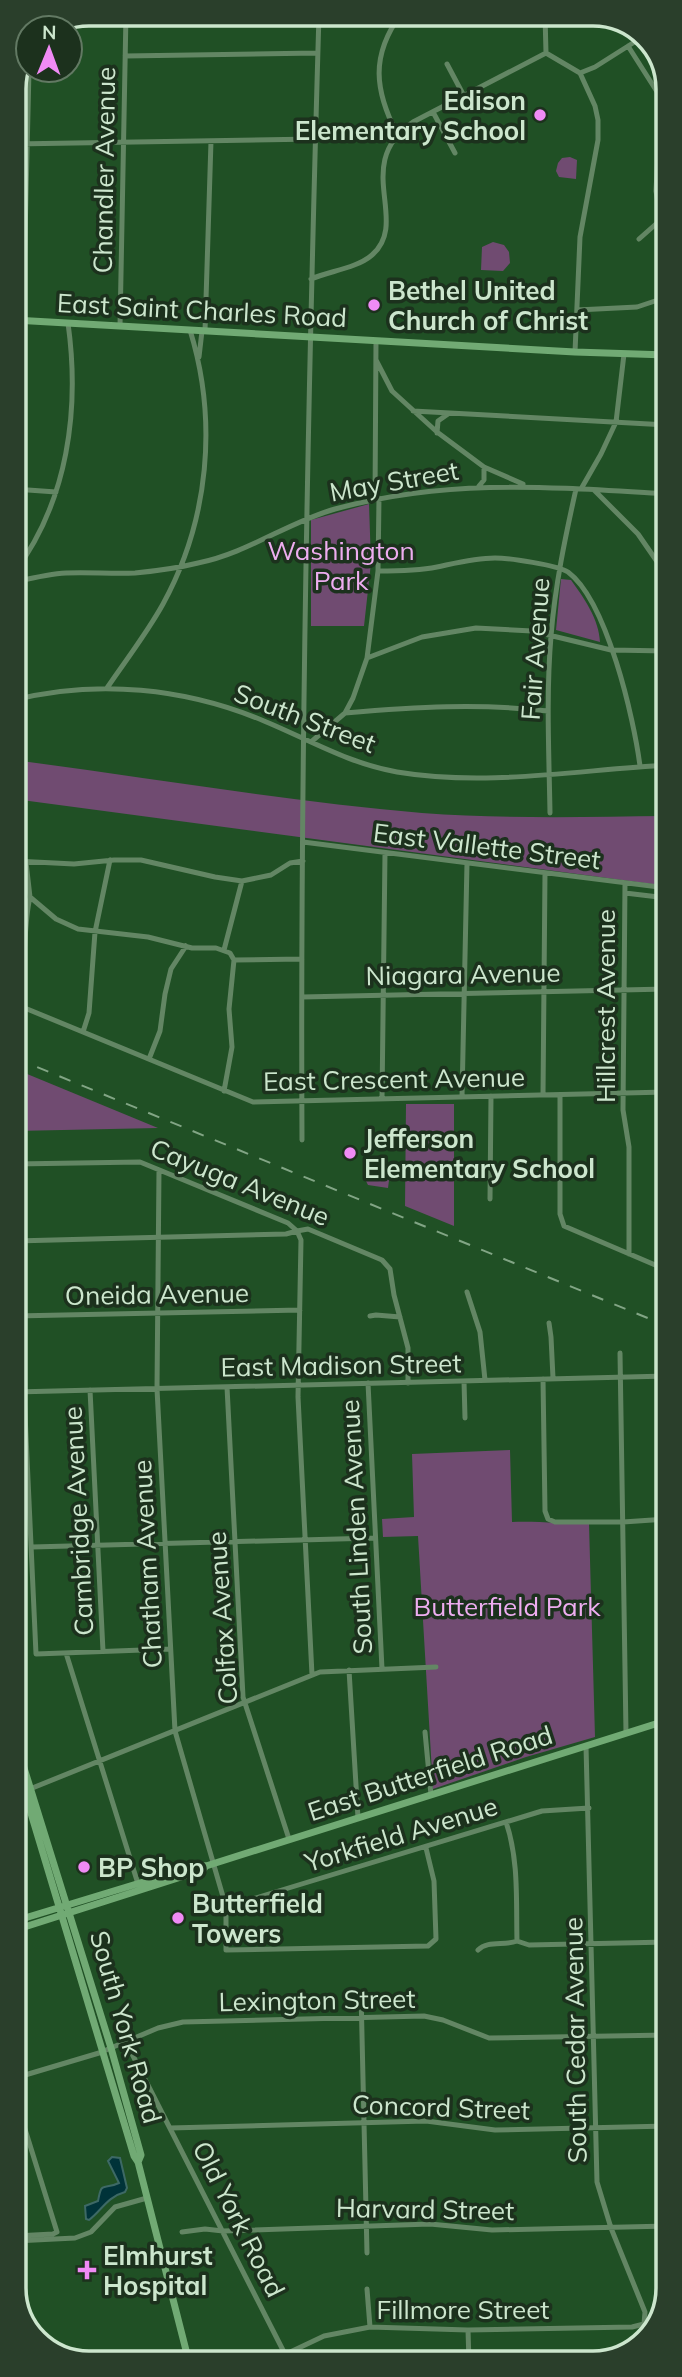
<svg xmlns="http://www.w3.org/2000/svg" width="682" height="2377" viewBox="0 0 682 2377" font-family="Mulish,sans-serif">
<style>
.green{fill:#704b71}
.water{fill:#003339;stroke:#3d6965;stroke-width:2}
.lines{fill:none;stroke-linecap:round;stroke-linejoin:round}
.street{stroke:#638664;stroke-width:5}
.secondary{stroke:#71aa74;stroke-width:7}
.rail{stroke:#82a585;stroke-width:2;stroke-dasharray:12 12;stroke-linecap:butt}
.poi-dot{fill:#f08bf5;stroke:#1c311d;stroke-width:2.5}
.labels{text-anchor:middle;dominant-baseline:central;stroke-width:7;stroke-linejoin:round;paint-order:stroke}
.poi-label{font-size:26px;font-weight:bold;fill:#cce6cd;stroke:#1c311d;text-anchor:start}
.street-label{font-size:26px;fill:#cce6cd;stroke:#1c311d}
.park-label{font-size:26px;fill:#eeadf0;stroke:#1c311d}
.rim{fill:none;stroke:#cce6cd;stroke-width:3.5}
</style>
<rect width="100%" height="100%" fill="#205025"/>
<path class="green" d="M570 157 577 160 576 179 559 177 556 171 558 163 562 158Z
M493 242 504 245 509 252 510 263 503 271 481 270 482 247Z
M369 504 371 563 364 626H311V520Z
M561 579 571 580C584 598 599 619 600 642L556 630Z
M14 760C150 778 286 801 422 813 503 819 585 817 667 816V886L14 799Z
M15 1069 158 1128 15 1131Z
M406 1104H454V1226L405 1206Z
M380 1164 387 1167 390 1173 388 1188 368 1185 365 1179 368 1168Z
M655 1331 667 1336V1374H656Z
M510 1450 512 1522C539 1521 562 1524 589 1524L595 1737 526 1757 433 1789 418 1536 383 1537 382 1519 414 1517 412 1454Z"/>
<path class="water" d="M112 2157 120 2158 127 2188 125 2192C107 2197 102 2210 89 2220L86 2219 85 2206 98 2201C102 2180 102 2191 119 2183L108 2161Z"/>
<g class="lines">
<path class="street" d="M545 15 546 53
M628 46 661 98 656 191 658 202 667 218
M546 53 580 73 595 106 598 120V140L580 237 575 352
M125 56 317 53
M447 64 464 96
M580 73 595 67 644 36
M433 112 455 153
M397 134C375 91 370 56 401 14
M14 144 315 139
M639 239 665 216
M311 279C330 271 357 268 372 255 411 221 351 164 413 122L546 53
M577 310 637 307 667 297
M23 321 29 70
M120 326 126 14
M205 331 211 141
M199 357 202 331
M376 360 392 391 437 432 484 467 523 484
M413 411 667 425
M437 433 438 421 448 414
M479 486 484 480V467
M14 489 56 492
M581 489 601 454 616 422 624 354
M594 490 638 534 667 576
M375 499 376 341
M378 571C397 571 417 571 437 567 456 563 475 558 495 558 509 558 557 565 568 572 607 601 634 719 640 766
M14 573C68 501 80 410 68 323
M14 582C32 578 49 574 66 573 89 572 112 574 135 573 156 571 178 568 198 563 248 553 288 522 335 509 449 478 551 487 667 494
M367 658 422 637 476 628 532 631 611 650 667 651
M107 688C126 660 147 633 163 604 209 520 218 421 190 330
M14 700C97 679 186 688 264 721 310 740 347 763 397 772 487 787 577 770 667 765
M345 713C415 707 478 703 548 711
M311 742 345 713 353 698 367 658 378 571 379 498
M550 813C549 754 546 695 551 636 555 586 565 538 576 489
M303 842 667 888
M15 861 74 864 114 860H141L215 877 242 881 271 875 290 863 303 861
M26 862 30 897 56 919 78 929 148 937 192 948H216L230 953 234 960
M625 883 623 1110 629 1147V1254
M625 893 667 898
M224 950 242 881
M234 960 302 959
M302 997 667 989
M15 1002C28 970 22 932 30 897
M15 1004 253 1102 667 1092
M83 1032 89 1013 95 932 110 860
M149 1059 160 1031 165 994 171 969 186 946
M224 1091 232 1047 229 1009 234 960
M543 1095 545 873
M560 1095V1214L564 1226 667 1270
M462 1097 467 863
M382 1099 385 853
M302 1140C300 765 308 389 319 14
M15 1164 140 1162 288 1223 297 1231 308 1229 382 1260 390 1269 394 1295 408 1348V1383
M159 1170 157 1389 175 1731 226 1907V1950L428 1946 436 1939 434 1881 426 1848
M490 1199 491 1096
M15 1241 286 1234 297 1231 301 1240 298 1397 312 1675
M467 1292 480 1332 485 1380
M15 1316 300 1310
M370 1316 376 1315 400 1317
M549 1323 551 1337 553 1378
M620 1353 626 1733
M543 1379 545 1511 548 1519 555 1522H623L667 1519
M464 1381 465 1418
M368 1383 382 1669
M227 1387 243 1697 289 1839
M90 1390 103 1651
M15 1392 667 1376
M16 1392 18 1164
M24 1392 36 1654 169 1649
M32 1547 375 1538
M66 1653 139 1887
M349 1670 358 1818
M425 1732 431 1795
M15 1795 320 1672 436 1667
M506 1822C519 1860 516 1901 517 1941
M226 1907 542 1811 589 1808
M517 1941 529 1945 668 1942
M478 1950C488 1940 504 1946 517 1941
M361 1992 367 2253
M126 2042 289 2362
M15 2078 99 2053 158 2028 183 2022 424 2016 443 2020 489 2038 668 2035
M15 2097 57 2232 53 2234 15 2236
M170 2128 426 2121 495 2130 668 2126
M182 2232 205 2229 223 2231 430 2224 492 2230 668 2226
M15 2241 75 2238 91 2232 115 2207 147 2198
M367 2289 370 2327
M468 2330 469 2362
M286 2354 324 2336 370 2327 468 2330 632 2327 644 2324 645 2312 611 2228 597 2182 586 1746"/>
<path class="secondary" d="M14 320 575 352 667 355
M15 1739 111 2048 141 2155 138 2162
M15 1760 134 2156 138 2162 189 2362
M15 1921 199 1865 206 1866 668 1720
M15 1930 203 1870 206 1866"/>
<path class="rail" d="M15 1058 667 1326"/>
</g>
<g class="poi-dot">
<circle cx="540" cy="115" r="7"/>
<circle cx="374" cy="305" r="7"/>
<circle cx="350" cy="1153" r="7"/>
<circle cx="84" cy="1867" r="7"/>
<circle cx="178" cy="1918" r="7"/>
<path d="M83.5 2259.5h7v7h7v7h-7v7h-7v-7h-7v-7h7z"/>
</g>
<g class="labels">
<g class="poi-label">
<text x="526" y="100" text-anchor="end">Edison<tspan x="526" dy="30">Elementary School</tspan></text>
<text x="388" y="290">Bethel United<tspan x="388" dy="30">Church of Christ</tspan></text>
<text x="364" y="1138">Jefferson<tspan x="364" dy="30">Elementary School</tspan></text>
<text x="98" y="1867">BP Shop</text>
<text x="192" y="1903">Butterfield<tspan x="192" dy="30">Towers</tspan></text>
<text x="103" y="2255">Elmhurst<tspan x="103" dy="30">Hospital</tspan></text>
</g>
<g class="street-label">
<text transform="translate(104 170) rotate(-89)">Chandler Avenue</text>
<text transform="translate(202 310) rotate(3)">East Saint Charles Road</text>
<text transform="translate(394 481) rotate(-10)">May Street</text>
<text transform="translate(535 649) rotate(-86)">Fair Avenue</text>
<text transform="translate(305 718) rotate(21)">South Street</text>
<text transform="translate(487 846) rotate(7)">East Vallette Street</text>
<text transform="translate(463 974) rotate(-1)">Niagara Avenue</text>
<text transform="translate(605 1006) rotate(-90)">Hillcrest Avenue</text>
<text transform="translate(394 1079) rotate(-1)">East Crescent Avenue</text>
<text transform="translate(240 1182) rotate(22)">Cayuga Avenue</text>
<text transform="translate(157 1294) rotate(-1)">Oneida Avenue</text>
<text transform="translate(341 1365) rotate(-1)">East Madison Street</text>
<text transform="translate(78 1521) rotate(-93)">Cambridge Avenue</text>
<text transform="translate(356 1527) rotate(-93)">South Linden Avenue</text>
<text transform="translate(147 1564) rotate(-93)">Chatham Avenue</text>
<text transform="translate(222 1618) rotate(-94)">Colfax Avenue</text>
<text transform="translate(430 1773) rotate(-18)">East Butterfield Road</text>
<text transform="translate(401 1834) rotate(-17)">Yorkfield Avenue</text>
<text transform="translate(317 2000) rotate(-1)">Lexington Street</text>
<text transform="translate(126 2027) rotate(74)">South York Road</text>
<text transform="translate(575 2040) rotate(-91)">South Cedar Avenue</text>
<text transform="translate(441 2107) rotate(2)">Concord Street</text>
<text transform="translate(425 2209) rotate(1)">Harvard Street</text>
<text transform="translate(239 2219) rotate(63)">Old York Road</text>
<text x="463" y="2309">Fillmore Street</text>
</g>
<g class="park-label">
<text x="341" y="550">Washington<tspan x="341" dy="30">Park</tspan></text>
<text x="507" y="1606">Butterfield Park</text>
</g>
</g>
<path d="M0 0H682V2377H0ZM89 26H593A63 63 0 0 1 656 89V2288A63 63 0 0 1 593 2351H89A63 63 0 0 1 26 2288V89A63 63 0 0 1 89 26Z" fill="#2a3f2b" fill-rule="evenodd"/>
<path class="rim" d="M89 26H593A63 63 0 0 1 656 89V2288A63 63 0 0 1 593 2351H89A63 63 0 0 1 26 2288V89A63 63 0 0 1 89 26Z"/>
<g transform="translate(49 49) rotate(1)"><circle r="33" fill="#1c311d" stroke="#627963" stroke-width="2"/>
<path d="M0-5L12 26L0 18L-12 26Z" fill="#f08bf5"/>
<text y="-10" font-size="19" font-weight="bold" text-anchor="middle" fill="#cce6cd">N</text>
</g>
</svg>
